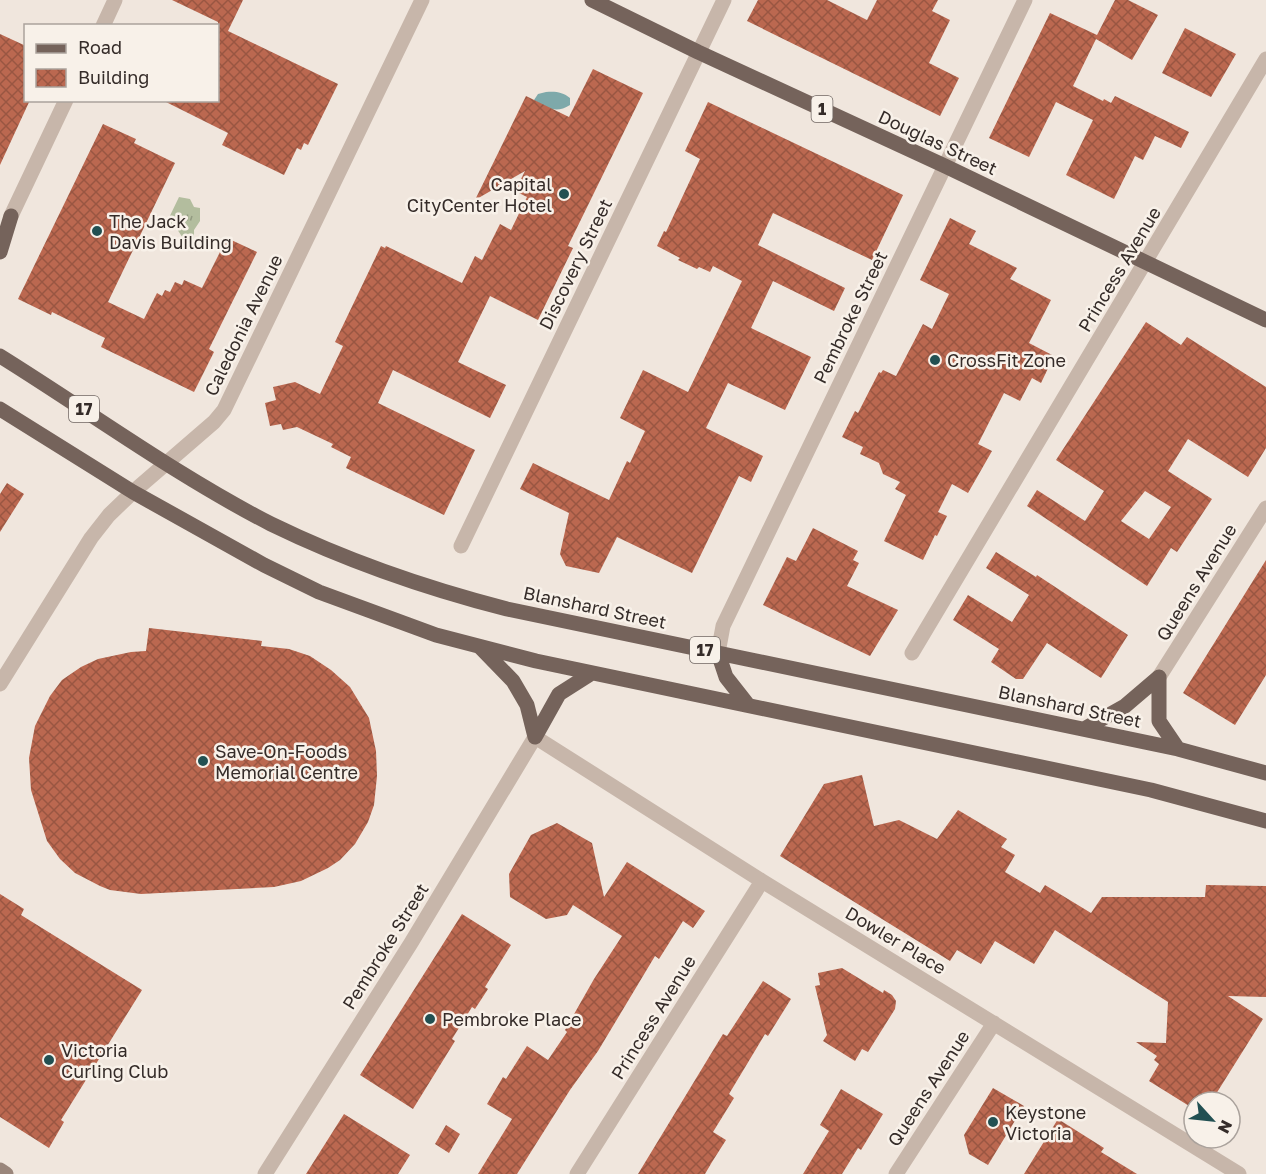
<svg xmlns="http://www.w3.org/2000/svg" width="1266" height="1174" viewBox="0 0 1266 1174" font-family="'Golos Text',sans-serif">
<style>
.park{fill:url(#park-tufts)}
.water{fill:#7ea9aa}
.building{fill:url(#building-cross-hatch);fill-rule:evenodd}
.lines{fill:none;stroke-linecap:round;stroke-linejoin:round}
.minor{stroke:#c7b6aa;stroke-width:15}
.tertiary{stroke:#c7b6aa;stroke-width:15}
.secondary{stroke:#9a867b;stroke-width:15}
.primary{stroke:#75635b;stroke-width:15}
.poi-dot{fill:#225052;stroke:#f8f1e9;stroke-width:2}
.labels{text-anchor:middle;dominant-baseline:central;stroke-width:5;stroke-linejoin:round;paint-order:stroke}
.shield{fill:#f8f1e9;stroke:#706763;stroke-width:1.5}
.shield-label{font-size:16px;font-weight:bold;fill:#352c29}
.street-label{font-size:18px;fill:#352c29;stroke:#f8f1e9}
.poi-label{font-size:18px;fill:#352c29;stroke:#f8f1e9;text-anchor:start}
</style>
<defs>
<pattern id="park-tufts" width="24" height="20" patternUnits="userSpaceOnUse" patternTransform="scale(1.5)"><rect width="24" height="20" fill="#b3bd9e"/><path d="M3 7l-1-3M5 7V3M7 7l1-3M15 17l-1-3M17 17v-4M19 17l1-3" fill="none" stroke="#929a81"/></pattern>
<pattern id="building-cross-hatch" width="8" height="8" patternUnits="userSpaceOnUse" patternTransform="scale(1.5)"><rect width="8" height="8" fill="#bb6850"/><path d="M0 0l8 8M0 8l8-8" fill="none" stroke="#995642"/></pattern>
</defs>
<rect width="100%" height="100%" fill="#f0e6dd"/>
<path class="park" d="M179 197 190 199 194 207 200 208V221L194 230V240L188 246 177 229 166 224Z"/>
<path class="water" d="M546 92C555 91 563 92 570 98V105C556 114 547 108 534 100L538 94Z"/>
<path class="building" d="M172 0H243L228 31 338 84 308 145 304 143 301 150 297 148 284 175 222 145 228 133 162 100H218V22Z
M758 0H827L867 20 877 0H938L932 11 950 20 929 63 959 78 940 116 747 21Z
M1115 0H1128L1158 15 1132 60 1096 39 1073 86 1103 101 1104 99 1111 103 1115 96 1189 132 1181 148 1155 136 1143 160 1135 156 1114 199 1066 175 1093 120 1056 102 1029 157 989 138 1050 13 1097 35Z
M1185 28 1236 54 1211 97 1162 73Z
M0 34 26 46V100H30L0 165Z
M593 69 643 93 568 246 573 248 538 320 490 296 458 362 506 385 490 418 393 370 378 403 475 450 444 515 346 468 351 457 331 447 333 444 297 427 283 430 281 424 270 426 265 403 276 400 273 387 295 382 320 394 343 346 335 342 381 246 385 248 386 246 462 283 475 256 482 260 500 224 511 230 527 197 515 191 525 171 475 200 526 96 569 117Z
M708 102 903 195 872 260 773 213 758 245 845 288 834 311 773 281 751 328 811 357 785 410 728 383 706 428 763 456 751 482 739 476 692 573 617 537 599 573 566 566 560 554 569 513 520 489 533 463 609 500 627 461 630 463 645 431 620 418 643 370 688 392 742 281 713 266 710 272 699 267 697 269 678 260 680 258 657 246 664 231 666 232 700 159 685 151Z
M103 124 136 139 134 143 175 163 108 302 144 319 157 293 162 296 165 290 170 292 175 282 182 285 184 280 202 288 227 238 257 252 209 349 214 352 194 392 101 347 105 338 52 312 51 315 18 299Z
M950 218 976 231 969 244 1017 268 1010 279 1051 300 1029 343 1054 356 1041 383 1032 378 1020 401 1004 393 978 444 992 451 968 493 952 484 938 512 947 516 937 536 935 535 923 560 884 541 906 495 895 489 900 482 883 474 879 463 860 454 863 447 842 437 855 411 858 413 879 372 881 373 883 370 896 376 923 324 932 329 949 294 920 280Z
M1146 322 1181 345 1187 337 1266 387V448L1248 477 1188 439 1168 471 1212 499 1177 552 1171 548 1147 586 1027 506 1037 490 1085 521 1104 491 1056 460ZM1145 491 1171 507 1149 539 1121 521Z
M7 483 24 494 0 532V494Z
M813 528 858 551 853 560 859 563 847 586 898 610 870 656 763 605 787 557 796 561Z
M996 552 1036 577 1037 575 1128 635 1101 678 1047 643 1023 679H1016L991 662 999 649 953 620 968 595 1012 622 1029 595 986 568Z
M1266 560V675L1235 725 1183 693Z
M149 628 262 641 261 646 289 649 310 656 331 670 350 687 369 718 376 751 377 776 374 805 368 822 355 844 340 860 328 868 301 881 274 887 141 894 110 890 100 886 75 873 60 859 47 841 31 790 29 758 35 726 50 696 62 680 81 667 98 659 131 652 146 651Z
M862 775 874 826 899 820 937 839 958 810 1007 839 1001 847 1015 855 1005 872 1040 893 1045 885 1091 913 1102 897H1205L1206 885 1266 886V997L1228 996 1263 1019 1211 1102H1194V1109L1149 1081 1159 1064 1154 1060 1157 1056 1136 1042 1166 1043 1168 1002 1055 930 1034 964 995 941 981 964 957 950 950 961 780 856 824 784Z
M557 823 592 843 604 897 627 862 705 911 693 928 683 921 659 959 655 956 598 1051 570 1090 517 1174H478L512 1119 487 1104 503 1077 506 1079 527 1046 548 1060 567 1032 565 1030 594 979 622 936 573 905 567 915 546 919 510 897 509 874 531 835Z
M0 894 24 909 21 915 142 990 61 1120 64 1122 49 1148 0 1117Z
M462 914 511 945 485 987 488 989 475 1009 472 1007 452 1039 455 1041 413 1109 360 1075Z
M842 968 883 993 884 990 892 995 896 1001 895 1009 868 1052 862 1049 855 1061 823 1041 827 1035 815 986 820 985 818 973Z
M763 981 791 999 768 1036 765 1034 729 1094 734 1098 713 1132 726 1140 712 1162 705 1174H638L723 1034 727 1036Z
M993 1088 1024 1106 988 1165 969 1154 964 1135Z
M841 1089 883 1114 861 1150 858 1148 842 1174H803L829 1131 820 1125Z
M344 1114 410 1155 398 1174H306Z
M1058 1119 1104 1148 1101 1152 1137 1174H1024Z
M446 1125 460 1134 449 1153 435 1144Z"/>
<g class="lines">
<path class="minor" d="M461 546 724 0
M718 653 723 626 945 166
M912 653 1266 59
M1159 677 1266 508
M265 1174 411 943 535 737 762 881 1239 1174
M577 1174 762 881
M896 1174 994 1023"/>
<path class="tertiary" d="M103 26 115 0
M945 166 1025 0
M11 216 66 100
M0 684 91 538 109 515 133 492 214 422 224 410 422 0"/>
<path class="secondary" d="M0 1170 6 1174"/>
<path class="primary" d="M592 0 698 52 945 166 1266 320
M0 252 11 216
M0 356C90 412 177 476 271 524 347 561 425 588 507 609L1178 749 1266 773
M0 409 133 492 264 565 319 592 436 635 536 661 1151 790 1266 821
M480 647 513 681 527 705 535 737
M718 653 726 677 748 705
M1159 677V721L1178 749
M1084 729 1125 706 1159 677
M535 737 559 694 592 673"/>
</g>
<g class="poi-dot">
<circle cx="564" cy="194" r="6"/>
<circle cx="97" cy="231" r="6"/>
<circle cx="935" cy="360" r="6"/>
<circle cx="203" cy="761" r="6"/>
<circle cx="430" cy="1019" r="6"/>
<circle cx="49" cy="1060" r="6"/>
<circle cx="993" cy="1122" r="6"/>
</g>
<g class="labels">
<g class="shield">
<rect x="811.5" y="96" width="21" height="26" rx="4.5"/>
<rect x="69" y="396" width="30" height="26" rx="4.5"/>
<rect x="690" y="637" width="30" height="26" rx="4.5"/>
</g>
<g class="shield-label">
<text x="822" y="109">1</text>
<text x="84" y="409">17</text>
<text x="705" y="650">17</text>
</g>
<g class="street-label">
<text transform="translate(938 142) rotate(25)">Douglas Street</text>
<text transform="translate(575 264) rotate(-64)">Discovery Street</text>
<text transform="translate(1119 269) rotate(-59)">Princess Avenue</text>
<text transform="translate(850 317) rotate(-64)">Pembroke Street</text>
<text transform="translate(243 325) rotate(-64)">Caledonia Avenue</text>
<text transform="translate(1196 582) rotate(-58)">Queens Avenue</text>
<text transform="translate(595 607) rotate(12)">Blanshard Street</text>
<text transform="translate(1070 706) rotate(12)">Blanshard Street</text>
<text transform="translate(896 940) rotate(31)">Dowler Place</text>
<text transform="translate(385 946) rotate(-58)">Pembroke Street</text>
<text transform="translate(653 1017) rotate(-58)">Princess Avenue</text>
<text transform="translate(928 1088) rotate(-57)">Queens Avenue</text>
</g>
<g class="poi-label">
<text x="552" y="184" text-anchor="end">Capital<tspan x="552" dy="21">CityCenter Hotel</tspan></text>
<text x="109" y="221">The Jack<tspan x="109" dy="21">Davis Building</tspan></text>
<text x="947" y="360">CrossFit Zone</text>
<text x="215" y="751">Save-On-Foods<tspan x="215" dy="21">Memorial Centre</tspan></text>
<text x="442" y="1019">Pembroke Place</text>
<text x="61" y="1050">Victoria<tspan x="61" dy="21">Curling Club</tspan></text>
<text x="1005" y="1112">Keystone<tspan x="1005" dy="21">Victoria</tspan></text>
</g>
</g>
<rect x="24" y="24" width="195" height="78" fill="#f8f1e9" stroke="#aaa29c" stroke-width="1.5"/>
<rect x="36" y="44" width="30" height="9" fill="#75635b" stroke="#aaa29c" stroke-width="1.5"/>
<text x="78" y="54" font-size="18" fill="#352c29">Road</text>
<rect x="36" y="69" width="30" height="18" fill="url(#building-cross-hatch)" stroke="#aaa29c" stroke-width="1.5"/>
<text x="78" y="84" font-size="18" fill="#352c29">Building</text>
<g transform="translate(1212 1120) rotate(117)"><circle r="28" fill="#f8f1e9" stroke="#aaa29c" stroke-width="1.5"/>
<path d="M0-4.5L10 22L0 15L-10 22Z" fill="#225052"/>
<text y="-9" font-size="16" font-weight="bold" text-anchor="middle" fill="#352c29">N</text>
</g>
</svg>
